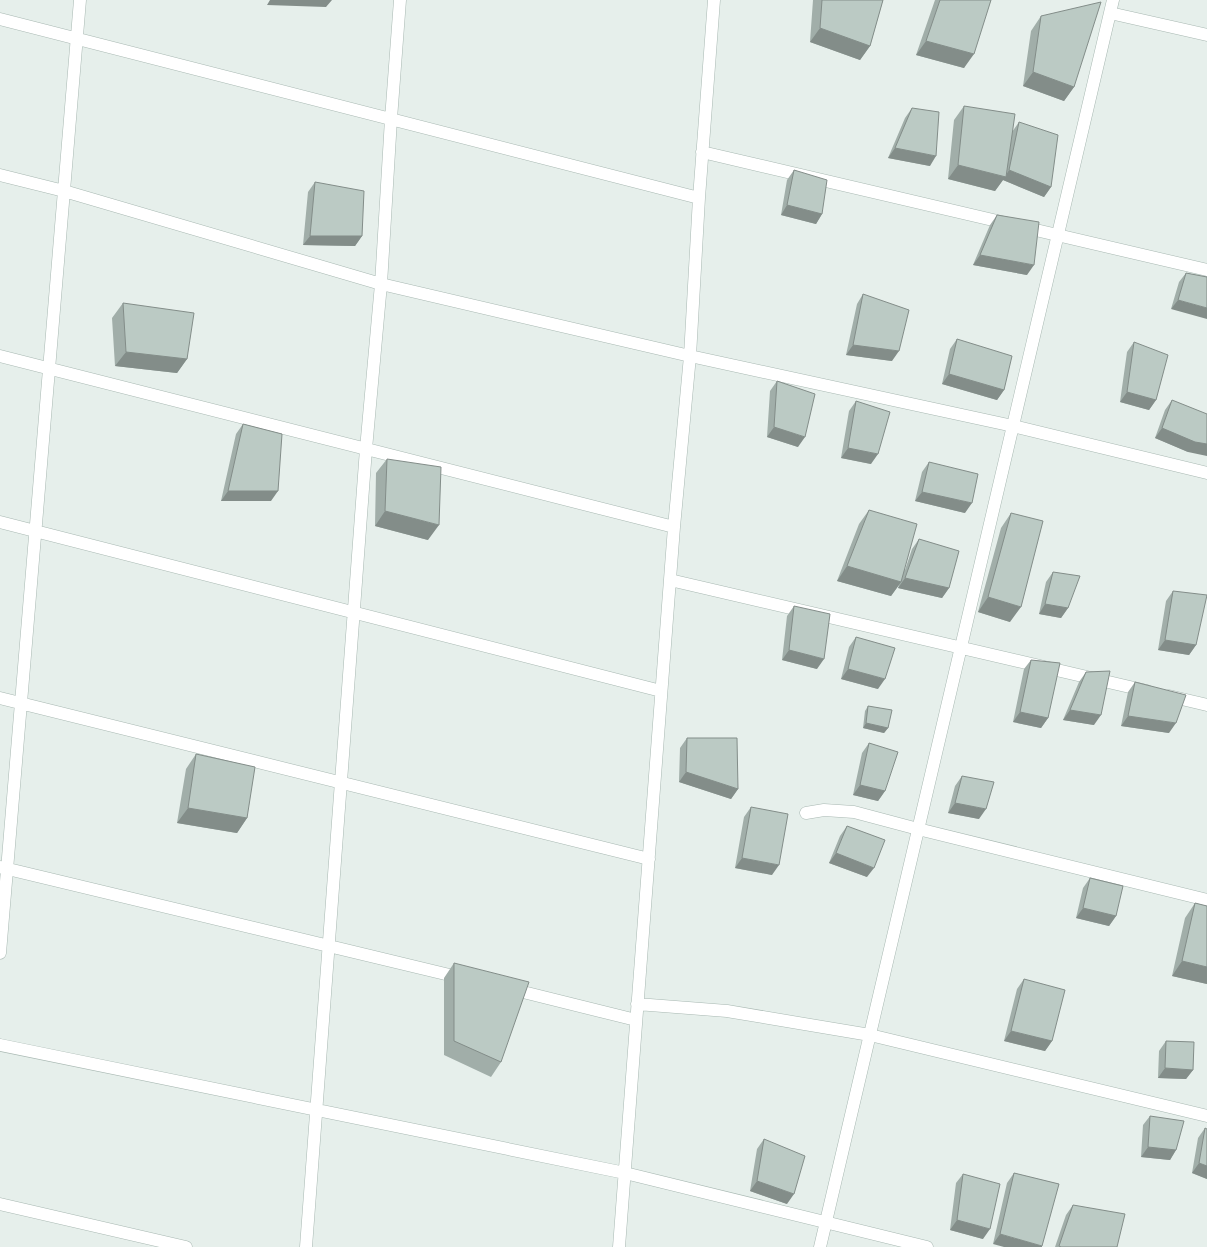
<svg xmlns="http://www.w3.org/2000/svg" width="1207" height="1247" viewBox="0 0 1207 1247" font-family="Karla,sans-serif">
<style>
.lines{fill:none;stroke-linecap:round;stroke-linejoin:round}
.service-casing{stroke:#a8b8b2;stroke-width:13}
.minor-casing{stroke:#a8b8b2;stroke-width:13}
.service{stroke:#fff;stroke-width:12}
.minor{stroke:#fff;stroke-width:12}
.wall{fill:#a1aea9}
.shaded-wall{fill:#838d89}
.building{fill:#bbcac4;stroke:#838d89}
</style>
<rect width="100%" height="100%" fill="#e6efeb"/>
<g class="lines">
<g class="service-casing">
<path id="service" d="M806 813 824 810 854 812 918 829"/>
</g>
<g class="minor-casing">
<path id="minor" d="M1110 13 1207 35
M0 19 699 198
M702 152 1207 270
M0 175 64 191 381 284 690 356 1013 426 1207 473
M0 356 674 527
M0 522 661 691
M670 580 1147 691
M1169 696 1207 705
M0 698 649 859
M918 829 1207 900
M0 867 462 978
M0 953 80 0
M511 989 636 1020
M637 1004 727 1011 870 1035 1207 1116
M0 1045 625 1173 927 1247
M0 1204 186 1247
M306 1247 366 449 381 284 391 119 400 0
M619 1247 674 527 690 356 699 198 714 0
M820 1247 1113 0"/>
</g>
<use href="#service" class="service"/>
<use href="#minor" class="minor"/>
</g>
<path class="wall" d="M813 0H883L870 46 860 60 810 42Z
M935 0H991L964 68 916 55Z
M1041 16 1074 87 1064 101 1023 86 1031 31Z
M964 106 1012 132 1019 122 1051 187 1044 197 1003 180 995 191 948 179 954 120Z
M912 108 930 166 888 158 905 118Z
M794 170 822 214 816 224 781 215 787 180Z
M315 182 362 236 355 246 303 245 308 192Z
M997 215 1027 275 973 265 990 225Z
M1186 273 1207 277 1171 309 1179 282Z
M863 294 892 361 846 355 857 304Z
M123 303 187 359 177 373 115 366 112 318Z
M957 339 1004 390 997 400 942 384 950 349Z
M1134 342 1156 400 1149 410 1120 402 1127 352Z
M777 381 798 447 767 437 770 391Z
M1172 400 1188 452 1155 438 1165 410Z
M856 401 871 464 841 458 849 411Z
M243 424 271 501H221L236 434Z
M387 459 428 540 375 526 376 473Z
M929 462 965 513 915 501 922 472Z
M869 510 905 570 912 549 919 539 949 588 942 598 898 588 899 585 891 596 837 581 859 524Z
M1011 513 1010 622 978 612 1001 528Z
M1053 572 1068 608 1061 618 1039 614 1046 582Z
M1173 591 1196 645 1189 655 1158 650 1166 601Z
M794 606 817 669 782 660 787 616Z
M856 637 878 689 841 679 849 647Z
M1031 660 1048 718 1041 728 1013 722 1024 669Z
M1086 672 1094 725 1063 720 1079 682Z
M1135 682 1169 733 1121 726 1128 692Z
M868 706 888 728 884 733 863 728 865 711Z
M687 738 738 789 731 799 679 782 680 748Z
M869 743 885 791 878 801 853 795 862 753Z
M196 754 247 818 237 833 177 823 186 769Z
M962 776 979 819 948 813 955 786Z
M751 807 772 875 735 868 744 817Z
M847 826 867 877 829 863 840 836Z
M1090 878 1116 916 1109 926 1076 918 1083 888Z
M1195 903 1207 906V984L1172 976 1185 918Z
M454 963 501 1062 491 1077 444 1055V978Z
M1024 979 1052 1041 1045 1051 1004 1041 1017 989Z
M1166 1041 1193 1070 1186 1079 1158 1078 1159 1051Z
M1150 1116 1176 1150 1170 1160 1141 1157 1143 1125Z
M1205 1128 1207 1179 1192 1173 1198 1138Z
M764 1139 787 1204 750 1191 757 1149Z
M1014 1173 1059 1184 993 1244 1007 1183Z
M963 1174 983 1239 950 1230 956 1183Z
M1073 1205 1117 1247H1055L1066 1215Z"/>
<path class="shaded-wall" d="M270 0H332L326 7 267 5Z
M820 28 870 46 860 60 810 42Z
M926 41 974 54 964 68 916 55Z
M1033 72 1074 87 1064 101 1023 86Z
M895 148 936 156 930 166 888 158Z
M958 165 1005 177 1009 170 1051 187 1044 197 1003 180 995 191 948 179Z
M787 205 822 214 816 224 781 215Z
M310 236H362L355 246 303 245Z
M980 255 1034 265 1027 275 973 265Z
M1178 300 1207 308V319L1171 309Z
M853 345 899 351 892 361 846 355Z
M126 352 187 359 177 373 115 366Z
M949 374 1004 390 997 400 942 384Z
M1127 392 1156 400 1149 410 1120 402Z
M774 427 805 437 798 447 767 437Z
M1162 428 1207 444V456L1188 452 1155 438Z
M848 448 878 454 871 464 841 458Z
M228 491H278L271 501H221Z
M922 492 972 503 965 513 915 501Z
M385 511 439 525 428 540 375 526Z
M847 566 901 582 891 596 837 581Z
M905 578 949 588 942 598 898 588Z
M988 597 1021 607 1010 622 978 612Z
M1045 604 1068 608 1061 618 1039 614Z
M1165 640 1196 645 1189 655 1158 650Z
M789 650 824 659 817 669 782 660Z
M848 669 885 679 878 689 841 679Z
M1070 710 1101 715 1094 725 1063 720Z
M1020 712 1048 718 1041 728 1013 722Z
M1128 716 1176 723 1169 733 1121 726Z
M866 723 888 728 884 733 863 728Z
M686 772 738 789 731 799 679 782Z
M860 785 885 791 878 801 853 795Z
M955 803 986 809 979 819 948 813Z
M188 808 247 818 237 833 177 823Z
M836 853 874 868 867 877 829 863Z
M742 858 779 865 772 875 735 868Z
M1083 908 1116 916 1109 926 1076 918Z
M1182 961 1207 967V984L1172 976Z
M1011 1031 1052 1041 1045 1051 1004 1041Z
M1165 1068 1193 1070 1186 1079 1158 1078Z
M1148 1147 1176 1150 1170 1160 1141 1157Z
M1199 1163 1207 1166V1179L1192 1173Z
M757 1181 794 1194 787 1204 750 1191Z
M957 1220 990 1229 983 1239 950 1230Z
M1000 1234 1042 1246V1247H1004L993 1244Z"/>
<path class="building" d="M822 0H883L870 46 820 28Z
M940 0H991L974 54 926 41Z
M1101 2 1074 87 1033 72 1041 16Z
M964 106 1015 114 1006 177 958 165Z
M912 108 939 112 936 156 895 148Z
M1019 122 1058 135 1051 187 1009 170Z
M794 170 827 180 822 214 787 205Z
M315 182 364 191 362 236H310Z
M997 215 1039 222 1034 265 980 255Z
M1186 273 1207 277V308L1178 300Z
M863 294 909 310 899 351 853 345Z
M123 303 194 313 187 359 126 352Z
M957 339 1012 356 1004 390 949 374Z
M1134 342 1168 355 1156 400 1127 392Z
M777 381 815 394 805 437 774 427Z
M1172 400 1207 414V444L1195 442 1162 428Z
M856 401 890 412 878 454 848 448Z
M243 424 282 434 278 491H228Z
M387 459 441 467 439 525 385 511Z
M929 462 978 474 972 503 922 492Z
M869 510 917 524 901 582 847 566Z
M1011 513 1043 521 1021 607 988 597Z
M919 539 959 551 949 588 905 578Z
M1053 572 1080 576 1068 608 1045 604Z
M1173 591 1207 595 1196 645 1165 640Z
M794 606 830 614 824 659 789 650Z
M856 637 895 648 885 679 848 669Z
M1031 660 1060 663 1048 718 1020 712Z
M1110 671 1101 715 1070 710 1086 672Z
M1135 682 1186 695 1176 723 1128 716Z
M868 706 892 710 888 728 866 723Z
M687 738H737L738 789 686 772Z
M869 743 898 752 885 791 860 785Z
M196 754 255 767 247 818 188 808Z
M962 776 994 782 986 809 955 803Z
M751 807 788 814 779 865 742 858Z
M847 826 885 840 874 868 836 853Z
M1090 878 1123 886 1116 916 1083 908Z
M1195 903 1207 906V967L1182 961Z
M454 963 529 982 501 1062 454 1041Z
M1024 979 1065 990 1052 1041 1011 1031Z
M1166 1041 1194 1042 1193 1070 1165 1068Z
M1150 1116 1184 1121 1176 1150 1148 1147Z
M1205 1128 1207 1129V1166L1199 1163Z
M764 1139 805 1156 794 1194 757 1181Z
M1014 1173 1059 1184 1042 1246 1000 1234Z
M963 1174 1000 1184 990 1229 957 1220Z
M1073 1205 1125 1214 1117 1247H1061L1059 1246Z"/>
</svg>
